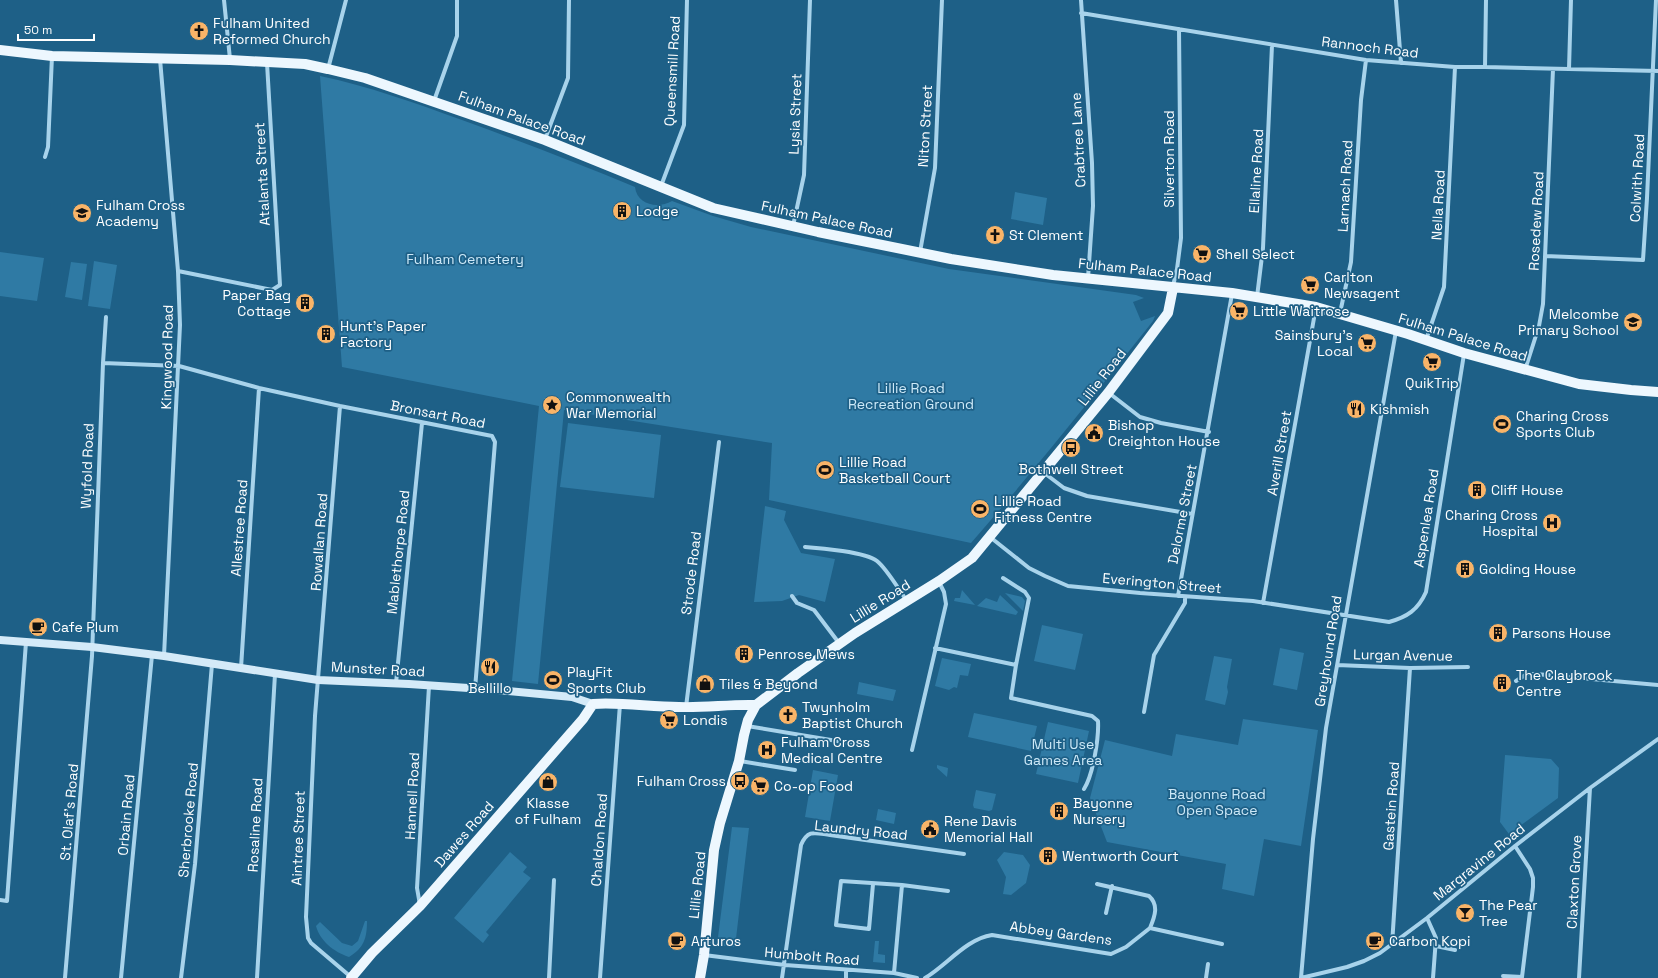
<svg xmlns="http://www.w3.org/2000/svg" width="1658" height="978" viewBox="0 0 1658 978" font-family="'Space Grotesk',sans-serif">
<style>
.green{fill:#2f7aa4}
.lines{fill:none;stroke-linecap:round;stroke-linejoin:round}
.street{stroke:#a8d3eb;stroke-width:4}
.secondary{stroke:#d4eaf8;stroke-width:8}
.primary{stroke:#edf7fe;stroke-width:10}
.labels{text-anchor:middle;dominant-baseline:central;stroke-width:3.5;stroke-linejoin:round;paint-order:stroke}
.poi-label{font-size:14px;fill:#fff;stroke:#1e6087;text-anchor:start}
.street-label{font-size:14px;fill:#fff;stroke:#1e6087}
.park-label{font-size:14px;fill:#cde9f8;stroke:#1e6087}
</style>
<rect width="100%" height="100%" fill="#1e6087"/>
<path class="green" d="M320 76C368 86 415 103 462 120 520 141 578 163 635 187 637 205 658 209 672 201L713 216 751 227 949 269 1136 295 1144 298 1133 302 1141 321 1155 316 1153 321C1093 396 1034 471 971 543L769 500 772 443 564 410 538 684 512 681 539 406 342 367Z
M1015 192 1047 198 1043 225 1011 219Z
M0 252 44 258 37 301 0 296Z
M94 261 117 265 110 309 88 306Z
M71 262 87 264 82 300 65 297Z
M568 423 661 435 654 498 560 487Z
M765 506 786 511 784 520 801 553 835 559 825 602 799 595 782 601 754 602Z
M962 590 975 605 954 601 955 598H960Z
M1005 593 1022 597 1025 601 1023 611Z
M1000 595 1018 612 1016 615 977 606 986 598 997 602Z
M1042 625 1083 634 1075 670 1034 661Z
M1280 648 1304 653 1297 690 1273 685Z
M1214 656 1232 659 1227 687 1228 692 1225 705 1205 700Z
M942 658 971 664 968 676 960 675 957 688 954 687 949 690 935 686Z
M859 682 896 690 893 701 857 694Z
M974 713 1037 726 1031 751 968 737Z
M1243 719 1318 730 1301 846 1264 839 1254 896 1222 889 1226 864 1107 842 1090 798 1105 740 1172 756 1176 734 1238 745Z
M1048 722 1089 731 1078 783 1036 774Z
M1505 755 1551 759 1559 768 1558 798 1509 834 1500 822Z
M937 765 948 768 947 777 937 768Z
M813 770 838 775 830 821 805 817Z
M976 790 996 794 992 810 989 811 974 808 973 805Z
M878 809 896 813 894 824 876 820Z
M732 827 749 828 735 947 717 945Z
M510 852 527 867 523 872 531 878 486 932 489 935 483 943 454 918Z
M1004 852 1023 855 1030 865 1026 883 1011 895 1003 894 1006 877 997 860Z
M365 921H367C367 938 364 948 349 957 334 952 320 941 316 926L320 922 342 943 352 946 358 941Z
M875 941H879L878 954 885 955V963L873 962Z"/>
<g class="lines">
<path class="street" d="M224 0 230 59
M1081 0 1092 163 1093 206 1088 278
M1396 0 1401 63
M1081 13 1366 60 1455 67H1485L1658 71
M160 59 178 271 180 325 164 656
M1485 67 1486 0
M328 69 346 0
M1569 69 1571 0
M434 101 457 36V0
M545 139 568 78 569 0
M45 157 48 147 52 56
M661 186 684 125 687 0
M793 226 804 175 810 0
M920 252 935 168 942 0
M1545 256 1643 260 1647 198 1656 0
M178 271 272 290 280 285 267 63
M1173 286 1177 269 1181 238 1179 29
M1257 297 1263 248 1272 45
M1340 313 1351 262 1361 100 1366 60
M1426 340 1444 287 1455 67
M103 363 106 317
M1525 370 1539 326 1543 304 1553 69
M1109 393 1140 417 1161 423 1209 432
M340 406 315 716 306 917 308 938 311 943 351 977
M1043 472 1064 488 1087 496 1192 514
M990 537 1029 568 1045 576 1068 586 1140 593 1253 601 1389 622C1407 617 1418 610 1426 592L1464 354
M805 547C820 548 866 552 877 561 887 569 899 590 907 601
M1003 578 1025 592 1029 598 1016 665
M792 596 797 603 814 610 839 643
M1178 596 1232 294
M1263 603 1316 307
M935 648 1016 665 1011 698 1092 716 1098 721C1099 738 1093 775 1084 789
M1337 665 1410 668 1468 667
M241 668 259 388
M1516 681 1527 674H1536L1658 685
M396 683 422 423
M686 707 719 442
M1144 712 1154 655 1185 603V597
M747 726 867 746
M912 750 946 604 944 592 939 582
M740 761 795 770
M873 884 869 929 836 925 841 881 902 885
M1097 884 1149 896C1159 905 1155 916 1150 928
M0 900 7 901 26 642
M420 905 417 888 429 686
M1106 913 1112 886
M1427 918 1436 938 1433 978
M1392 945 1410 668
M1436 946 1455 950
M704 955 785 965 894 973 917 978
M894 973 902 885 948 891
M1503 976 1522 977 1533 887V878L1530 869 1515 846
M65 978 92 656 103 363 179 366 259 388 340 406 492 436 495 442 475 689
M121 978 152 655
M181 978 195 864 212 664
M257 978 275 674
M549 978 554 880
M600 978 620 704
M782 978 801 845C808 829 815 833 830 835L964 854
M846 978V970
M925 978C947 965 966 939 992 935L1111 954 1126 947 1150 928 1222 944
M1206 978 1208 964
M1301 978 1313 839 1326 728 1396 331
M1301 978 1347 967 1364 961 1380 953 1427 918 1515 846 1590 788 1658 739
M1579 978 1590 788"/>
<path class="secondary" d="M0 640 92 647 164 656 318 680 409 684 498 690 572 697 593 704"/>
<path class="primary" d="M0 50 52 56 230 60 305 64 328 69 365 78 545 140 713 208 818 232 951 259 1053 275 1232 293 1316 307 1408 334 1464 353 1579 384 1631 390 1658 392
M351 978 372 953 420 906 583 719 593 704C622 702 650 707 679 707 705 708 731 704 756 705
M700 978 704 955 714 850 720 823 739 761 744 735 748 720 756 705 798 673 855 633 939 581 972 558 1108 393 1168 313 1173 288"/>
</g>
<defs>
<g id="church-disc" transform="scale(1)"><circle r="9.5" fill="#f9b468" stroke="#1e6087"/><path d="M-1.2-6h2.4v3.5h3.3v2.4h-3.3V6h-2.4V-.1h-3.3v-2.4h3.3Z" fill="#111"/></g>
<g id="building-disc" transform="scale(1)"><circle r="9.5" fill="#f9b468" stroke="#1e6087"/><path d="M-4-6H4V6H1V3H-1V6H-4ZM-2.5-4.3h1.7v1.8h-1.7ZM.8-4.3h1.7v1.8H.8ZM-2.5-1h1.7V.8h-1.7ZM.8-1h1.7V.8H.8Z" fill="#111"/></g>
<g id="school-disc" transform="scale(1)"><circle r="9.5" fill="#f9b468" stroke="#1e6087"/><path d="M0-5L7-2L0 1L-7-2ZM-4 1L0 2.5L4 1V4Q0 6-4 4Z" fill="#111"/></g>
<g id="supermarket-disc" transform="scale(1)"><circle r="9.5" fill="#f9b468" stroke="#1e6087"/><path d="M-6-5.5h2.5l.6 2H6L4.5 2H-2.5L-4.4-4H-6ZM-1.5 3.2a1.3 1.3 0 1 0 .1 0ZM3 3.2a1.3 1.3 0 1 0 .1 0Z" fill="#111"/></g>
<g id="sight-disc" transform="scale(1)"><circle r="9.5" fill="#f9b468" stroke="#1e6087"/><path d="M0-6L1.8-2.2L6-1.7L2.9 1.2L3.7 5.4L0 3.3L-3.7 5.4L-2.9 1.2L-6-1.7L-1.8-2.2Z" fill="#111"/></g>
<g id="restaurant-disc" transform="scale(1)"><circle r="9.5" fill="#f9b468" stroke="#1e6087"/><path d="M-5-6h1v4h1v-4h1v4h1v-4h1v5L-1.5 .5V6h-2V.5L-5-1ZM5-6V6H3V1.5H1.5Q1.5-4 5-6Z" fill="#111"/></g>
<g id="stadium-disc" transform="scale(1)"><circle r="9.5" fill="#f9b468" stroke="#1e6087"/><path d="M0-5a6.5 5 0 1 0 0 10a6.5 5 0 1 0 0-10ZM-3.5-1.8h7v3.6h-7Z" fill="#111"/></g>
<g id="civic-disc" transform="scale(1)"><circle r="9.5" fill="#f9b468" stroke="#1e6087"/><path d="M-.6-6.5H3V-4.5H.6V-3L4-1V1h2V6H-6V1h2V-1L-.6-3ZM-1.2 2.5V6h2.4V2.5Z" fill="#111"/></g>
<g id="bus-disc" transform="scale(1)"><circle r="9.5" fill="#f9b468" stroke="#1e6087"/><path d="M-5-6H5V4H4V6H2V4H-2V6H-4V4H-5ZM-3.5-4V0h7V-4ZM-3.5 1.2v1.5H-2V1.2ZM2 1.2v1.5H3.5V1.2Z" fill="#111"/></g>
<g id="hospital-disc" transform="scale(1)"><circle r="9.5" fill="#f9b468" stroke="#1e6087"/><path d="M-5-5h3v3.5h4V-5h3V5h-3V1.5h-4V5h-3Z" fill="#111"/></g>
<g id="cafe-disc" transform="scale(1)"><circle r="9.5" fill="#f9b468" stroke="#1e6087"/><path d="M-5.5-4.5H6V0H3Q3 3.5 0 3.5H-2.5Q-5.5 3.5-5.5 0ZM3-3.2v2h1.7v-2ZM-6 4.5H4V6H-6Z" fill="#111"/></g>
<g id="shop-disc" transform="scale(1)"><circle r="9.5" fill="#f9b468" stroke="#1e6087"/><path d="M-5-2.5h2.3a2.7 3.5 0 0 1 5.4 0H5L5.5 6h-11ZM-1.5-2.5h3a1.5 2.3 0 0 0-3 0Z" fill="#111"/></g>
<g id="bar-disc" transform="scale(1)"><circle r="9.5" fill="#f9b468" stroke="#1e6087"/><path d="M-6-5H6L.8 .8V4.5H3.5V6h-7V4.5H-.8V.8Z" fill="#111"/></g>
</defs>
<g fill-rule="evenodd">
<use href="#church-disc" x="199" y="31"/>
<use href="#building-disc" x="622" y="211"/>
<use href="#school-disc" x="82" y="213"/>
<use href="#church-disc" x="995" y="235"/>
<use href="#supermarket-disc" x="1202" y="254"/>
<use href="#supermarket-disc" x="1310" y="285"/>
<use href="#building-disc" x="305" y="303"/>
<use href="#supermarket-disc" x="1239" y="311"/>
<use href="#school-disc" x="1633" y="322"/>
<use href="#building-disc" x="326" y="334"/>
<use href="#supermarket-disc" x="1367" y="343"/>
<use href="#supermarket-disc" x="1432" y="362"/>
<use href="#sight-disc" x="552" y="405"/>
<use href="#restaurant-disc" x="1356" y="409"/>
<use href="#stadium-disc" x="1502" y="424"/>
<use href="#civic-disc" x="1094" y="433"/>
<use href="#bus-disc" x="1071" y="448"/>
<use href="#stadium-disc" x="825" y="470"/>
<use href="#building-disc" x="1477" y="490"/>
<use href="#stadium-disc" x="980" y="509"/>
<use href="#hospital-disc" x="1552" y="523"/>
<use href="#building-disc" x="1465" y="569"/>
<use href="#cafe-disc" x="38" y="627"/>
<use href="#building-disc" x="1498" y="633"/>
<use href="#building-disc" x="744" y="654"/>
<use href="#restaurant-disc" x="490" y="667"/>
<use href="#stadium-disc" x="553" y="680"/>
<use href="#building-disc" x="1502" y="683"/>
<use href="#shop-disc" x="705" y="684"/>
<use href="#church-disc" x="788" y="715"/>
<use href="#supermarket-disc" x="669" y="720"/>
<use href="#hospital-disc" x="767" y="750"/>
<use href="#bus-disc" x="740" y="781"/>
<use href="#shop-disc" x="548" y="782"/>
<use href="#supermarket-disc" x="760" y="786"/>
<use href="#building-disc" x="1059" y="811"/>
<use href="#civic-disc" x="930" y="829"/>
<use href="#building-disc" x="1048" y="856"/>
<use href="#bar-disc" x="1465" y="913"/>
<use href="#cafe-disc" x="677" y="941"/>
<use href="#cafe-disc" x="1375" y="941"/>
</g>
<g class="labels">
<g class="poi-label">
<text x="213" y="23">Fulham United<tspan x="213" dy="16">Reformed Church</tspan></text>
<text x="96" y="205">Fulham Cross<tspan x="96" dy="16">Academy</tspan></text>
<text x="636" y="211">Lodge</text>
<text x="1009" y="235">St Clement</text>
<text x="1216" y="254">Shell Select</text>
<text x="1324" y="277">Carlton<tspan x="1324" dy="16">Newsagent</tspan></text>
<text x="291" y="295" text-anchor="end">Paper Bag<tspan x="291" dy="16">Cottage</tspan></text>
<text x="1253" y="311">Little Waitrose</text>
<text x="1619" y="314" text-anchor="end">Melcombe<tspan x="1619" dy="16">Primary School</tspan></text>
<text x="340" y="326">Hunt's Paper<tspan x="340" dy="16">Factory</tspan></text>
<text x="1353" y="335" text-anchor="end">Sainsbury's<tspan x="1353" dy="16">Local</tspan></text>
<text x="1432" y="383" text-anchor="middle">QuikTrip</text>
<text x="566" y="397">Commonwealth<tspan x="566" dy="16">War Memorial</tspan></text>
<text x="1370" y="409">Kishmish</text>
<text x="1516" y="416">Charing Cross<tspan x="1516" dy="16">Sports Club</tspan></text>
<text x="1108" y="425">Bishop<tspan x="1108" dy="16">Creighton House</tspan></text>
<text x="839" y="462">Lillie Road<tspan x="839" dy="16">Basketball Court</tspan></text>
<text x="1071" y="469" text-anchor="middle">Bothwell Street</text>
<text x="1491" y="490">Cliff House</text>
<text x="994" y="501">Lillie Road<tspan x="994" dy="16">Fitness Centre</tspan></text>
<text x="1538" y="515" text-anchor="end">Charing Cross<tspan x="1538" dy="16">Hospital</tspan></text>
<text x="1479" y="569">Golding House</text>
<text x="52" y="627">Cafe Plum</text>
<text x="1512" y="633">Parsons House</text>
<text x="758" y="654">Penrose Mews</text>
<text x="567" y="672">PlayFit<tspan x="567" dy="16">Sports Club</tspan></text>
<text x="1516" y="675">The Claybrook<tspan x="1516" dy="16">Centre</tspan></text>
<text x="719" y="684">Tiles &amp; Beyond</text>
<text x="490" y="688" text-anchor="middle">Bellillo</text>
<text x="802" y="707">Twynholm<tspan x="802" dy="16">Baptist Church</tspan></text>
<text x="683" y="720">Londis</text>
<text x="781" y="742">Fulham Cross<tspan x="781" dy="16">Medical Centre</tspan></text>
<text x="726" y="781" text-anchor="end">Fulham Cross</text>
<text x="774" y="786">Co-op Food</text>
<text x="548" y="803" text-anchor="middle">Klasse<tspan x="548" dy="16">of Fulham</tspan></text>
<text x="1073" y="803">Bayonne<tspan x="1073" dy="16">Nursery</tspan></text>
<text x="944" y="821">Rene Davis<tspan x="944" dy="16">Memorial Hall</tspan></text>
<text x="1062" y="856">Wentworth Court</text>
<text x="1479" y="905">The Pear<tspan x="1479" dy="16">Tree</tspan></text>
<text x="691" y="941">Arturos</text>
<text x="1389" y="941">Carbon Kopi</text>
</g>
<g class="street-label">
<text transform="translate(1370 47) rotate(7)">Rannoch Road</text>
<text transform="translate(672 71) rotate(-87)">Queensmill Road</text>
<text transform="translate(795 114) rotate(-88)">Lysia Street</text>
<text transform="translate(522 118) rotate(20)">Fulham Palace Road</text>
<text transform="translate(925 126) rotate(-87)">Niton Street</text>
<text transform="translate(1078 140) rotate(-93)">Crabtree Lane</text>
<text transform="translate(1169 159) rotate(-90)">Silverton Road</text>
<text transform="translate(1256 171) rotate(-87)">Ellaline Road</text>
<text transform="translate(262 174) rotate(-93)">Atalanta Street</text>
<text transform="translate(1637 178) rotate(-87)">Colwith Road</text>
<text transform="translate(1345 186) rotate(-87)">Larnach Road</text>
<text transform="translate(1438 205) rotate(-87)">Nella Road</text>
<text transform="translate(827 219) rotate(12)">Fulham Palace Road</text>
<text transform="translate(1536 221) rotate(-87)">Rosedew Road</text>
<text transform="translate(1145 270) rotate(6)">Fulham Palace Road</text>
<text transform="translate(1463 337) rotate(17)">Fulham Palace Road</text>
<text transform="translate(167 357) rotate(-89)">Kingwood Road</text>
<text transform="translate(1102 377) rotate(-52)">Lillie Road</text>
<text transform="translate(438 414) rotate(11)">Bronsart Road</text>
<text transform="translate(1279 453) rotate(-80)">Averill Street</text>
<text transform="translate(87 466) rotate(-88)">Wyfold Road</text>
<text transform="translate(1182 514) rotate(-79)">Delorme Street</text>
<text transform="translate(1426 518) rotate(-81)">Aspenlea Road</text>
<text transform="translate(239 528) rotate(-86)">Allestree Road</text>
<text transform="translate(319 542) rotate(-86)">Rowallan Road</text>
<text transform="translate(398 552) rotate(-84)">Mablethorpe Road</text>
<text transform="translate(691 573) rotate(-83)">Strode Road</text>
<text transform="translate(1162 583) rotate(5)">Everington Street</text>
<text transform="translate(880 601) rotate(-32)">Lillie Road</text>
<text transform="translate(1328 651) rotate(-81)">Greyhound Road</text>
<text transform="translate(1403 655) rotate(1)">Lurgan Avenue</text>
<text transform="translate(378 669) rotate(3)">Munster Road</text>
<text transform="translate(412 796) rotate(-87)">Hannell Road</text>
<text transform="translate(1391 806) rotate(-86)">Gastein Road</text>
<text transform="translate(69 812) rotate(-85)">St. Olaf's Road</text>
<text transform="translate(126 815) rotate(-85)">Orbain Road</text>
<text transform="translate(188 820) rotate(-85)">Sherbrooke Road</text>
<text transform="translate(255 825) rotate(-87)">Rosaline Road</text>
<text transform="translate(861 830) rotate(6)">Laundry Road</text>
<text transform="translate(464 834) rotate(-49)">Dawes Road</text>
<text transform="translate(298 838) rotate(-88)">Aintree Street</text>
<text transform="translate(599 840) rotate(-86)">Chaldon Road</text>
<text transform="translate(1479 862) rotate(-39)">Margravine Road</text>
<text transform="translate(1574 882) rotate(-87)">Claxton Grove</text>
<text transform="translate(697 885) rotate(-84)">Lillie Road</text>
<text transform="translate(1061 933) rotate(8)">Abbey Gardens</text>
<text transform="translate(812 956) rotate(5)">Humbolt Road</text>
</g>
<g class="park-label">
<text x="465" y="259">Fulham Cemetery</text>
<text x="911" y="388">Lillie Road<tspan x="911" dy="16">Recreation Ground</tspan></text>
<text x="1063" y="744">Multi Use<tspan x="1063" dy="16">Games Area</tspan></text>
<text x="1217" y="794">Bayonne Road<tspan x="1217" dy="16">Open Space</tspan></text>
</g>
</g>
<path d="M18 34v6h76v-6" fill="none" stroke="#ffffff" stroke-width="2"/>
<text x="24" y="34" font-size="12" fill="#ffffff" stroke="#1e6087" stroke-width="3" paint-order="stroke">50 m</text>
</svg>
